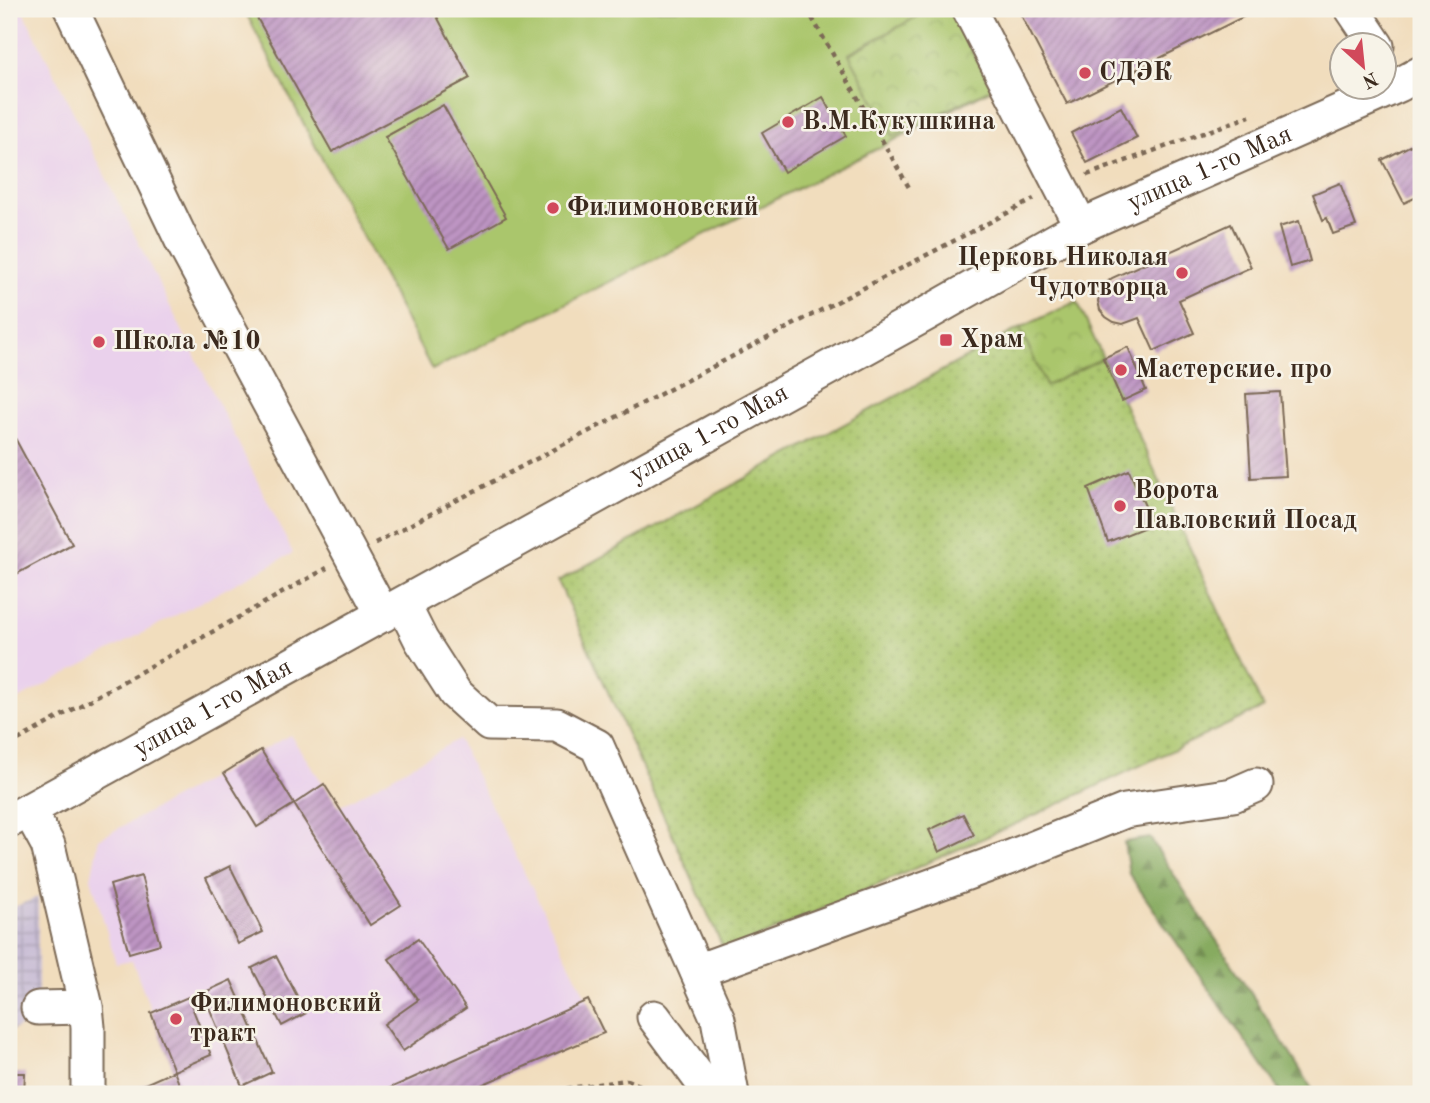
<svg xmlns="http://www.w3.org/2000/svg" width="1430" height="1103" viewBox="0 0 1430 1103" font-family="'Old Standard TT',serif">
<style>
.built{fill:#ead1ec}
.industrial{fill:url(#industrial-grid)}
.grass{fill:#aac66c;stroke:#727845;stroke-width:2}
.forest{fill:url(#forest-firs);stroke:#616a3f;stroke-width:2}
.park{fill:url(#park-crowns);stroke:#727845;stroke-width:2}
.garden{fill:url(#garden-dots);stroke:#727845;stroke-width:2}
.building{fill:url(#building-hatch)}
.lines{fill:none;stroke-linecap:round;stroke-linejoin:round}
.minor-casing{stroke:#7b6956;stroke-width:37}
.path{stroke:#7b6956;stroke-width:4.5;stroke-dasharray:5 5;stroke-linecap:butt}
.minor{stroke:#fff;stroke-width:33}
.poi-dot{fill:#d1495b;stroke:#f7f3e8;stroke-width:2.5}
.labels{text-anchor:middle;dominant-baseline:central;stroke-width:5;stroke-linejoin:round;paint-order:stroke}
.poi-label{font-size:26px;font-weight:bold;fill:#3b2a1e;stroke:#f7f3e8;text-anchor:start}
.street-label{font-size:26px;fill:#3b2a1e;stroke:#f7f3e8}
</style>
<defs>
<pattern id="industrial-grid" width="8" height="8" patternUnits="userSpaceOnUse" patternTransform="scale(1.75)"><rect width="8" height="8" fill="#cabfd6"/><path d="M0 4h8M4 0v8" fill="none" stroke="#aea4b7"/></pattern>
<pattern id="forest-firs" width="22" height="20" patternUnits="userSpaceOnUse" patternTransform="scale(1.75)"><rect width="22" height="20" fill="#87ab60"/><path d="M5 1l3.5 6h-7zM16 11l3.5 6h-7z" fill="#708b4f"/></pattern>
<pattern id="park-crowns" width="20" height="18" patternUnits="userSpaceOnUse" patternTransform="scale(1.75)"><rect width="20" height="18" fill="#aac66c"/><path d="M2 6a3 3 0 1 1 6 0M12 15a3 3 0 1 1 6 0" fill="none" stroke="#93aa5d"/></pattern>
<pattern id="garden-dots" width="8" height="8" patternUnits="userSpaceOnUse" patternTransform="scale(1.75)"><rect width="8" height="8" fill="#aac66c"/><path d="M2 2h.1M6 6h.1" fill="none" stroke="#93aa5d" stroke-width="1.8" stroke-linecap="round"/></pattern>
<pattern id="building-hatch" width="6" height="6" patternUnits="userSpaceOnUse" patternTransform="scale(1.75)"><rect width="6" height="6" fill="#bd94c3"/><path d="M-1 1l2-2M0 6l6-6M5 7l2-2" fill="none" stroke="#9b799e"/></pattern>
</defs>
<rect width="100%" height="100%" fill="#f7f3e8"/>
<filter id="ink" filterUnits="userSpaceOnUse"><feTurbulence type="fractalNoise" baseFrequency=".0143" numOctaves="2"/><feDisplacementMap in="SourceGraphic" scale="14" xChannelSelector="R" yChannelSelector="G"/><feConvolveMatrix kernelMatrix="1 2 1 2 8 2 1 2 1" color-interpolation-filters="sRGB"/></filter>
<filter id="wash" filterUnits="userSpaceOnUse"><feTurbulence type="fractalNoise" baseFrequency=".00686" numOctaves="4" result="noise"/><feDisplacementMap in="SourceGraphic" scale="28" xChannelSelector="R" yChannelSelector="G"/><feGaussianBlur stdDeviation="1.57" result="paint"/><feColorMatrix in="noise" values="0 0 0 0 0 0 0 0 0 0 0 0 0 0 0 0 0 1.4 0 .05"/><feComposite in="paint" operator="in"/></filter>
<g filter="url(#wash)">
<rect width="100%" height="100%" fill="#f1ddbd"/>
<path class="built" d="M9 9H22L293 553 9 704Z
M290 735 339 807 458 739 604 1033 460 1094H127V1092L174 1071 132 960 116 963 91 878 99 839Z"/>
<path class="industrial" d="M38 897V1018L9 1032V909Z"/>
<path class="grass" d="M244 9H948L993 88 885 145 432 370Z"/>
<path class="forest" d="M1150 838 1293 1058 1315 1094H1282L1129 874 1124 842Z"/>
<path class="park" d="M931 9H948L993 88 893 136 849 54Z
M1077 301 1103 358 1046 386 1020 328Z"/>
<path class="garden" d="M1020 328 1046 386 1103 358 1263 708 1020 822 725 952 558 581Z"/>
<g id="blocks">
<path class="building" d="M252 9H433L470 78 332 152Z
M1018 9H1249L1251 13 1067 104Z
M823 97 846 136 784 172 762 133Z
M443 105 506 217 449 249 385 137Z
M1121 107 1137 138 1087 163 1071 133Z
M1415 143 1421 155V195L1404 203 1382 160Z
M1340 183 1356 226 1333 234 1327 218 1323 220 1313 194Z
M1299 221 1310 261 1290 267 1279 227Z
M1231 224 1251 267 1179 300 1194 333 1154 351 1139 318 1123 324 1114 322 1106 317 1100 310 1098 301 1100 292 1105 284 1112 278Z
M1128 347 1146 390 1122 401 1103 358Z
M1280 392 1286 476 1251 478 1246 394Z
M9 427 72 544 9 578Z
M1129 470 1153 524 1108 542 1088 488Z
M261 750 294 804 257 827 224 773Z
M324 784 401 905 370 925 294 804Z
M963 814 974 835 939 852 929 830Z
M230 866 263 932 238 944 206 878Z
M141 876 160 944 129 953 110 885Z
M418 939 466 1008 403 1051 384 1024 418 1000 389 959Z
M276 956 306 1013 282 1026 252 968Z
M231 980 272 1072 242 1086 203 993Z
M188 997 211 1055 174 1071 151 1013Z
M588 1000 604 1033 460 1094H377Z
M174 1071 183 1094H128L127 1092Z
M9 1073H25L24 1094H9Z"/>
</g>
</g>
<g filter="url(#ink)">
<use href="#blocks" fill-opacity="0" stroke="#7b6956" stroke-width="2"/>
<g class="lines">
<g class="minor-casing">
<g id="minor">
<path d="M71 9 182 241 383 615"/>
<path d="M969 9 1081 226"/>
<path d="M1352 9 1377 46"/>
<path d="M403 604 421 640 455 693 489 724 557 725 597 746 718 1019 732 1094"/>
<path d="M29 810 48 845 86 1007 88 1027V1094"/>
<path id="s1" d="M9 821 928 313 1081 226 1399 85 1421 73"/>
<path d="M697 971 1011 857 1125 811 1233 795 1256 785"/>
<path d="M38 1008 86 1007"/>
<path d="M654 1017 711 1094"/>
</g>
</g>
<path class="path" d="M807 9 911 191
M1087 175 1250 116
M375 543 1034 199
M9 745 327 568
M527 1094 627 1080 662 1094"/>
<use href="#minor" class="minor"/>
</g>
</g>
<g class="poi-dot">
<circle cx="1085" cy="73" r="7"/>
<circle cx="788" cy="122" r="7"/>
<circle cx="553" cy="208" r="7"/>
<circle cx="1182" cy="273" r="7"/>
<rect x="939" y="333" width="14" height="14" rx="3.5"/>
<circle cx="99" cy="342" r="7"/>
<circle cx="1121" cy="370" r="7"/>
<circle cx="1120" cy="506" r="7"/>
<circle cx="176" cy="1019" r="7"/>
</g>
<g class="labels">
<g class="poi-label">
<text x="1099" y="73">СДЭК</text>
<text x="802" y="122">В.М.Кукушкина</text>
<text x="567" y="208">Филимоновский</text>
<text x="1168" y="258" text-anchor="end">Церковь Николая<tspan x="1168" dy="30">Чудотворца</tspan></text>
<text x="960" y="340">Храм</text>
<text x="113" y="342">Школа №10</text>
<text x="1135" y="370">Мастерские. про</text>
<text x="1134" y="491">Ворота<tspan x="1134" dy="30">Павловский Посад</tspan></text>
<text x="190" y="1004">Филимоновский<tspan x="190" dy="30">тракт</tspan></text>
</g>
<g class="street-label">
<text stroke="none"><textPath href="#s1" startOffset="1367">улица 1-го Мая</textPath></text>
<text stroke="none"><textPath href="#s1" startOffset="800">улица 1-го Мая</textPath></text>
<text stroke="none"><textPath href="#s1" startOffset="233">улица 1-го Мая</textPath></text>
</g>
</g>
<rect width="1430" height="1103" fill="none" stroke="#f7f3e8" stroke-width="35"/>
<g transform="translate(1363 66) rotate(153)"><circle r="33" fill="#f7f3e8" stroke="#aca397" stroke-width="2"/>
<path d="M0-5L12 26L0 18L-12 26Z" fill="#d1495b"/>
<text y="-10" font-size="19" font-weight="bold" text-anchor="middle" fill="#3b2a1e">N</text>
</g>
</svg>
